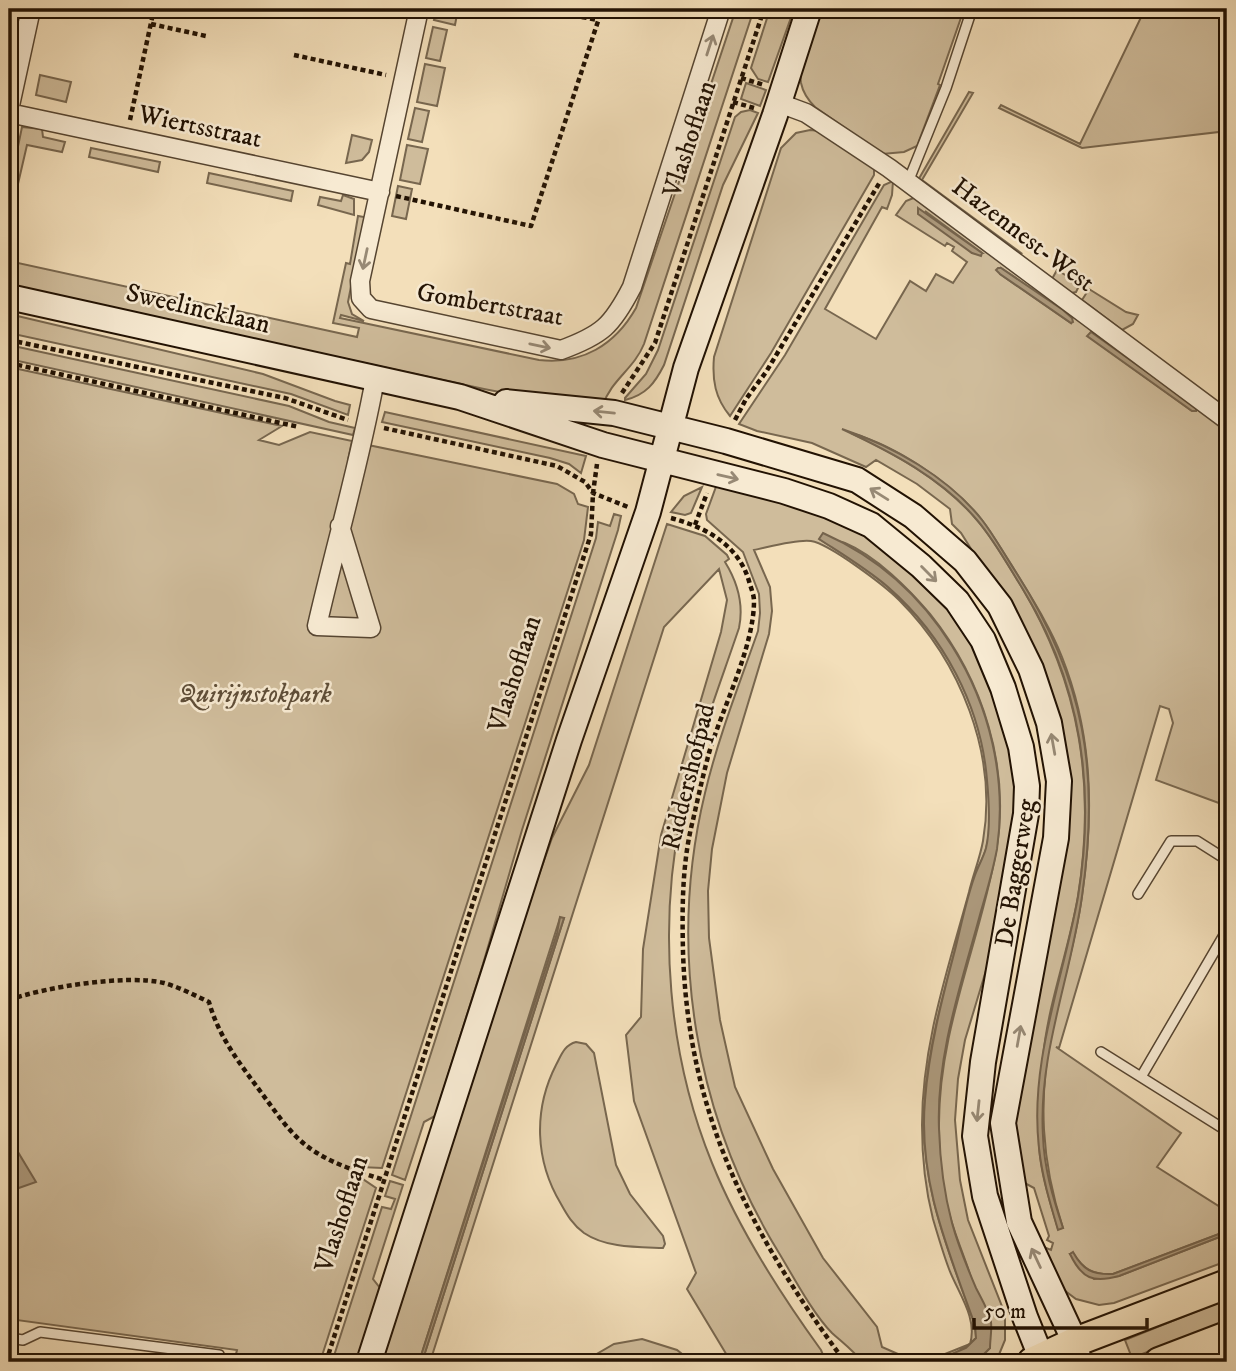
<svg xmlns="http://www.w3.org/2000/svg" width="1236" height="1371" viewBox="0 0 1236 1371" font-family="'IM FELL DW Pica',serif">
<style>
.green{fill:#cfbc9b;stroke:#78674f;stroke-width:2;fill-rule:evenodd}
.water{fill:#ac997c;stroke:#75634c;stroke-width:2}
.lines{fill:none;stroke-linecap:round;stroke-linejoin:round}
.lane-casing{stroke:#564531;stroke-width:12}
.street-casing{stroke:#564531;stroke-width:21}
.secondary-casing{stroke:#221203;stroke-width:28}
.primary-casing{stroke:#221203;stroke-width:32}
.path{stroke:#221203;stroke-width:4.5;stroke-dasharray:5 3.5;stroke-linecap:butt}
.lane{stroke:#f7ead2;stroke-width:9}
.street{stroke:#f7ead2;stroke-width:18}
.secondary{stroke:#f7ead2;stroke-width:24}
.primary{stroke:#f3dfba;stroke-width:28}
.oneway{stroke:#978975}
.labels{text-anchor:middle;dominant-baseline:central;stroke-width:5;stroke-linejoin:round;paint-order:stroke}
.street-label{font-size:26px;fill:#221203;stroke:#f7ead2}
.park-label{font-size:26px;font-style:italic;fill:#5f4e38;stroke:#f7ead2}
</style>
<rect width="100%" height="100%" fill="#f3dfba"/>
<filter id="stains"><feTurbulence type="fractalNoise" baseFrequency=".00286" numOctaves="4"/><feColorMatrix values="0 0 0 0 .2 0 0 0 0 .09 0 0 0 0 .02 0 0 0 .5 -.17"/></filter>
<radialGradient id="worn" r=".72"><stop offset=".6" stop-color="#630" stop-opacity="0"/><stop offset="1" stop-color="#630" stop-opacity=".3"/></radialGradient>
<path class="green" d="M437 9H458L455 25 434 20Z
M736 9H754L644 344C634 369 611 380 603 405L561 404 484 389 9 286 11 270 9 261 357 337 359 328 333 323 346 263 350 264 358 216 364 217V220L348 302 352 314 364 321 341 315 340 318 539 360C582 365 615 345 636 308L684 167 683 162H685Z
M770 9H794L768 82 758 79 751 68Z
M821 9H964L938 84 940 85 917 146 904 152 882 154 815 107C808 100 803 93 801 83 798 65 815 28 821 9Z
M1145 9H1227V131L1082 148 999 108 1001 105 1080 144Z
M433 27 447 30 440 61 426 58Z
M425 64 445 68 437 106 417 102Z
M40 75 71 82 66 102 36 95Z
M746 83 766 90 760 106 741 99Z
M969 92 973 93 922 180 1021 253 1017 254 917 182Z
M415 108 429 111 422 142 408 139Z
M750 110 758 113 723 185 664 365C655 383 646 395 625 400V398L646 374 658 350 735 117 741 112Z
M22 127 42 129 43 137 65 142 62 152 27 145 14 201 9 200V190Z
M810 130 820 131 874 168V175L771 353 730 416C715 398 712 380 714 357L781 148 796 133Z
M352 135 372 140 369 152 362 160 346 163Z
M407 145 428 149 420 184 400 180Z
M91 148 160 162 158 172 89 157Z
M209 173 293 191 291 201 207 183Z
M893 181 892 195 887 209 882 207 825 309 876 339 910 281 926 291 936 274 953 283 967 262 952 251 954 247 947 243 945 246 896 215 906 201 916 197 1227 420V806L1156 780 1173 723 1169 709 1160 706 1059 1048 1056 1047 1181 1133 1157 1167 1225 1210 1227 1209V1231L1113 1274C1093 1275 1084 1270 1073 1253L1070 1254 1094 1279 1119 1276 1227 1234V1261L1114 1303 1099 1305 1076 1299 1064 1290 1043 1250 1044 1247 1051 1250 1053 1243 1047 1240 1049 1236 1034 1188 1021 1181 1015 1123 1066 796 1007 606 961 533 952 524 950 509 917 484 876 460 866 467 812 443 757 431 739 424 785 355 884 185ZM925 211 982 253H972ZM1001 268 1063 310 1072 318 1071 323 1000 274ZM1091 332 1192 411 1088 336ZM851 433C896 446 953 483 982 520 993 534 1001 549 1011 564 1029 594 1049 624 1062 657 1093 735 1094 814 1082 896 1076 941 1062 985 1052 1030 1038 1099 1041 1161 1063 1228L1058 1229C1050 1202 1041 1175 1039 1147 1038 1133 1040 1119 1041 1105 1041 1089 1041 1073 1043 1057 1048 1003 1069 950 1078 896 1096 784 1080 684 1021 586 1007 564 994 539 977 520 944 481 897 454 851 433Z
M398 186 412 189 406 219 392 216Z
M343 195 354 199V215L318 205 320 197 341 201Z
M1057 270 1080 284 1076 292 1071 293 1052 279Z
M1089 289 1126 312 1138 315 1133 324 1122 330 1082 300Z
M9 314 263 374 335 401 350 405 348 415 291 394 9 333Z
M9 345 289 406 329 422 355 428 353 435 9 359Z
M9 367 282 426 259 440 279 445 310 432 352 441 348 460 363 464 368 445 557 484 574 494 578 504 588 507 584 540 382 1168 360 1167 357 1175 376 1188 320 1362H234L237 1350 9 1319Z
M385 412 586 456 581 473 569 464 550 458 382 422Z
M717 484 821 511 882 545 949 610 972 642 1004 715 1017 795 1000 924 965 1040 958 1079 955 1120 960 1180 968 1220 1005 1314V1340L996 1362H976L990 1348C983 1323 977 1297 969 1271 964 1256 958 1242 953 1226 943 1196 939 1159 939 1127 938 1031 979 945 996 852 1011 768 983 680 930 614 909 589 876 556 845 543 838 540 827 540 819 539 843 554 867 569 888 587 942 635 980 703 987 775 989 798 992 826 986 849 983 859 977 868 974 878 966 901 961 926 955 950 942 999 928 1049 925 1100 918 1182 948 1250 975 1325L976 1338C964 1350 943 1362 925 1362L970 1344C978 1318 958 1293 949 1269 943 1253 938 1236 933 1219 925 1188 922 1156 922 1125 922 1044 948 969 969 892 973 875 980 858 983 841 998 754 960 661 899 600 885 586 830 544 811 541 796 539 769 547 754 550L770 587 772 611 769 634 727 773 712 849 708 891 709 938 720 1020 735 1087 773 1169 823 1258 877 1327 882 1347 916 1362H862C853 1350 843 1343 832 1333 813 1314 793 1276 779 1253 695 1116 667 950 705 793 718 738 739 685 758 631L760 613 759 594 743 552 707 520 706 514Z
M702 487 691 513 685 515 671 512 684 496Z
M614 514 621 516 618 530 522 830 483 964 435 1116 424 1122 405 1180 392 1175 596 538 598 522 610 526Z
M667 524 705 536 727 555 729 559 725 562C738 583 744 604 739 628 718 690 694 751 681 815 658 930 668 1055 712 1163 739 1230 779 1292 821 1350L826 1362H731L687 1289 696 1273 634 1101 626 1035 641 1017 643 949 661 835 721 632 727 600 719 569 664 627 430 1362H422L564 918H560L419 1362H382L535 886 552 838 589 765Z
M576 1042 586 1044 594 1053 616 1165 630 1194 663 1236 665 1244 663 1248C637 1247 606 1248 584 1233 573 1225 567 1215 561 1204 535 1161 533 1110 556 1065 561 1056 564 1045 576 1042Z
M390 1181 403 1185 373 1279 380 1288 356 1362H332L382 1207 391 1209 395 1199 385 1196Z
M1227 1299V1321L1132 1358 1125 1340Z
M642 1339 677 1350 692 1362H583L614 1344Z"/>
<path class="water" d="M918 208 982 253 981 256 972 253 918 214Z
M998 268H1001L1063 310 1072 318 1073 322 1071 323 1000 274 996 270Z
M1091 332 1196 407V411H1192L1087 336Z
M842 429C893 446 948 477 982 520 995 537 1005 556 1017 574 1085 680 1100 772 1082 896 1071 977 1038 1054 1043 1136 1044 1168 1053 1198 1063 1228L1058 1230C1050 1203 1042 1176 1039 1148 1029 1062 1063 980 1078 897 1096 788 1082 686 1024 591 1009 567 995 541 977 520 942 478 891 452 842 429Z
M823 533C877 557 921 596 952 646 990 706 1007 779 997 849 993 870 987 891 981 911 962 982 936 1054 939 1129 940 1160 944 1193 952 1223 958 1245 967 1267 976 1288 981 1298 989 1311 991 1322 992 1330 990 1340 990 1348L976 1362H933L966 1348 976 1338 975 1325C948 1249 918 1182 925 1100 929 1049 942 999 955 950 961 926 966 901 974 878 977 868 983 859 986 848 991 827 989 801 987 780 981 706 944 636 888 587 867 569 842 554 819 539Z
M560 917 564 918 422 1362H419L557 933Z
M9 1135 14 1136 18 1152 36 1182 16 1189 9 1195Z
M1227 1231V1234L1119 1276C1093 1283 1082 1279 1070 1254L1073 1252C1083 1270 1092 1275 1113 1274Z"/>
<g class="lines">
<g class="lane-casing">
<path id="lane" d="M908 182 946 88 972 9
M1138 894 1171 841H1197L1227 860
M1101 1052 1141 1077 1227 930
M1141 1077 1227 1131
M9 1338 23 1340 40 1332 219 1355V1362"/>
</g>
<g class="street-casing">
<path id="street" d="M419 9 360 281 361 298 371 309 561 350C602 335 612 326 632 287L721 9
M779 103 806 113 889 168 1227 420
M9 110 31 9
M9 113 380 192
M340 526 371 628 317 626C336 543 360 462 375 379"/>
</g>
<g class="secondary-casing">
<path id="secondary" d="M9 297 460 397 603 445 784 491 829 506 871 525 921 566 957 601 983 640 1003 688 1021 747 1027 786 1026 814 983 1062 975 1136 985 1196 1025 1317 1041 1357 1048 1362
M506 402 614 413 726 441 857 480 913 516 965 561 1000 606 1031 669 1049 723 1059 781 1056 838 1003 1123 1019 1222 1075 1342 1079 1362
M369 1362 569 740 648 512 686 368 775 115 809 9"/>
</g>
<g class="primary-casing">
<path id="primary" d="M1032 1362 1075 1342 1227 1284
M1159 1362 1227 1336"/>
</g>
<path class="path" d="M540 9 598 20
M151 24 206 36
M294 55 386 75
M741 78 764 85
M733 102 754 108
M130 120 154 9
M396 196 531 226 602 9
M9 340 285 398 348 420
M9 363 299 427
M622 393 655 343 764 9
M735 420 746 399 766 372 880 182
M384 428 557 466 585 482 593 493 628 507
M671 518C705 527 738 544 749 581 751 588 754 595 754 601 754 647 722 709 709 753 703 775 698 798 693 820 682 862 682 908 683 952 688 1115 750 1233 845 1362
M695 525 707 493
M9 1000C45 987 127 974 164 983 179 987 194 995 209 1002 219 1038 241 1065 263 1095 278 1115 292 1137 314 1151 335 1165 360 1172 384 1180
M326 1362 591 534 593 493 597 464"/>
<use href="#lane" class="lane"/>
<use href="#street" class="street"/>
<use href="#secondary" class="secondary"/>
<use href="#primary" class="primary"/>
</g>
<defs><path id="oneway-shaft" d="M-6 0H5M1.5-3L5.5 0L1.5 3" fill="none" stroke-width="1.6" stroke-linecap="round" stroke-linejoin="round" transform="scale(1.75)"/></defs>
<g class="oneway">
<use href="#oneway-shaft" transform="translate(710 45) rotate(-72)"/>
<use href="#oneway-shaft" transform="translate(365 259) rotate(102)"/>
<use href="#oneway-shaft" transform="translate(540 346) rotate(12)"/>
<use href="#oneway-shaft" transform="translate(604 412) rotate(-174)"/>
<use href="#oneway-shaft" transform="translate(728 477) rotate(13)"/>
<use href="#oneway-shaft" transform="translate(879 494) rotate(-148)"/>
<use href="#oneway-shaft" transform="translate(929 574) rotate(45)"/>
<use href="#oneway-shaft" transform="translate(1053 744) rotate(-100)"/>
<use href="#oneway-shaft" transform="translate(1019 1036) rotate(-80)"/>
<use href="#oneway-shaft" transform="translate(978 1111) rotate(96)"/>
<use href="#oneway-shaft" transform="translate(1036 1258) rotate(-115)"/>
</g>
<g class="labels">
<g class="street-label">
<text transform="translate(200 127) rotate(12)">Wiertsstraat</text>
<text transform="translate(690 139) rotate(-72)">Vlashoflaan</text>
<text transform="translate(1023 235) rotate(37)">Hazennest-West</text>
<text transform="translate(490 305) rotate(10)">Gombertstraat</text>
<text transform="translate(198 309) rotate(13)">Sweelincklaan</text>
<text transform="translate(515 674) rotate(-72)">Vlashoflaan</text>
<text transform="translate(689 777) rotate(-76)">Riddershofpad</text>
<text transform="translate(1016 873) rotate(-81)">De Baggerweg</text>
<text transform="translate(342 1214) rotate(-72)">Vlashoflaan</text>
</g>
<g class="park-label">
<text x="255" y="694">Quirijnstokpark</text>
</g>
</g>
<rect width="1236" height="1371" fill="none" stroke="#f3dfba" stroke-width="35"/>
<rect x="10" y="10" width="1215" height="1350" fill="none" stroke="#221203" stroke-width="3.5"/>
<rect x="18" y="18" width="1201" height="1336" fill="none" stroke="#221203" stroke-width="2"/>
<path d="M974 1318v10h173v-10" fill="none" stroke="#221203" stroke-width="3.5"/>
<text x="984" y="1318" font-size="21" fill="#221203" stroke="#f7ead2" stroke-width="5" paint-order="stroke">50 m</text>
<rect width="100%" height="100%" filter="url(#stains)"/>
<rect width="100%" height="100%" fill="url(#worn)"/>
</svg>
